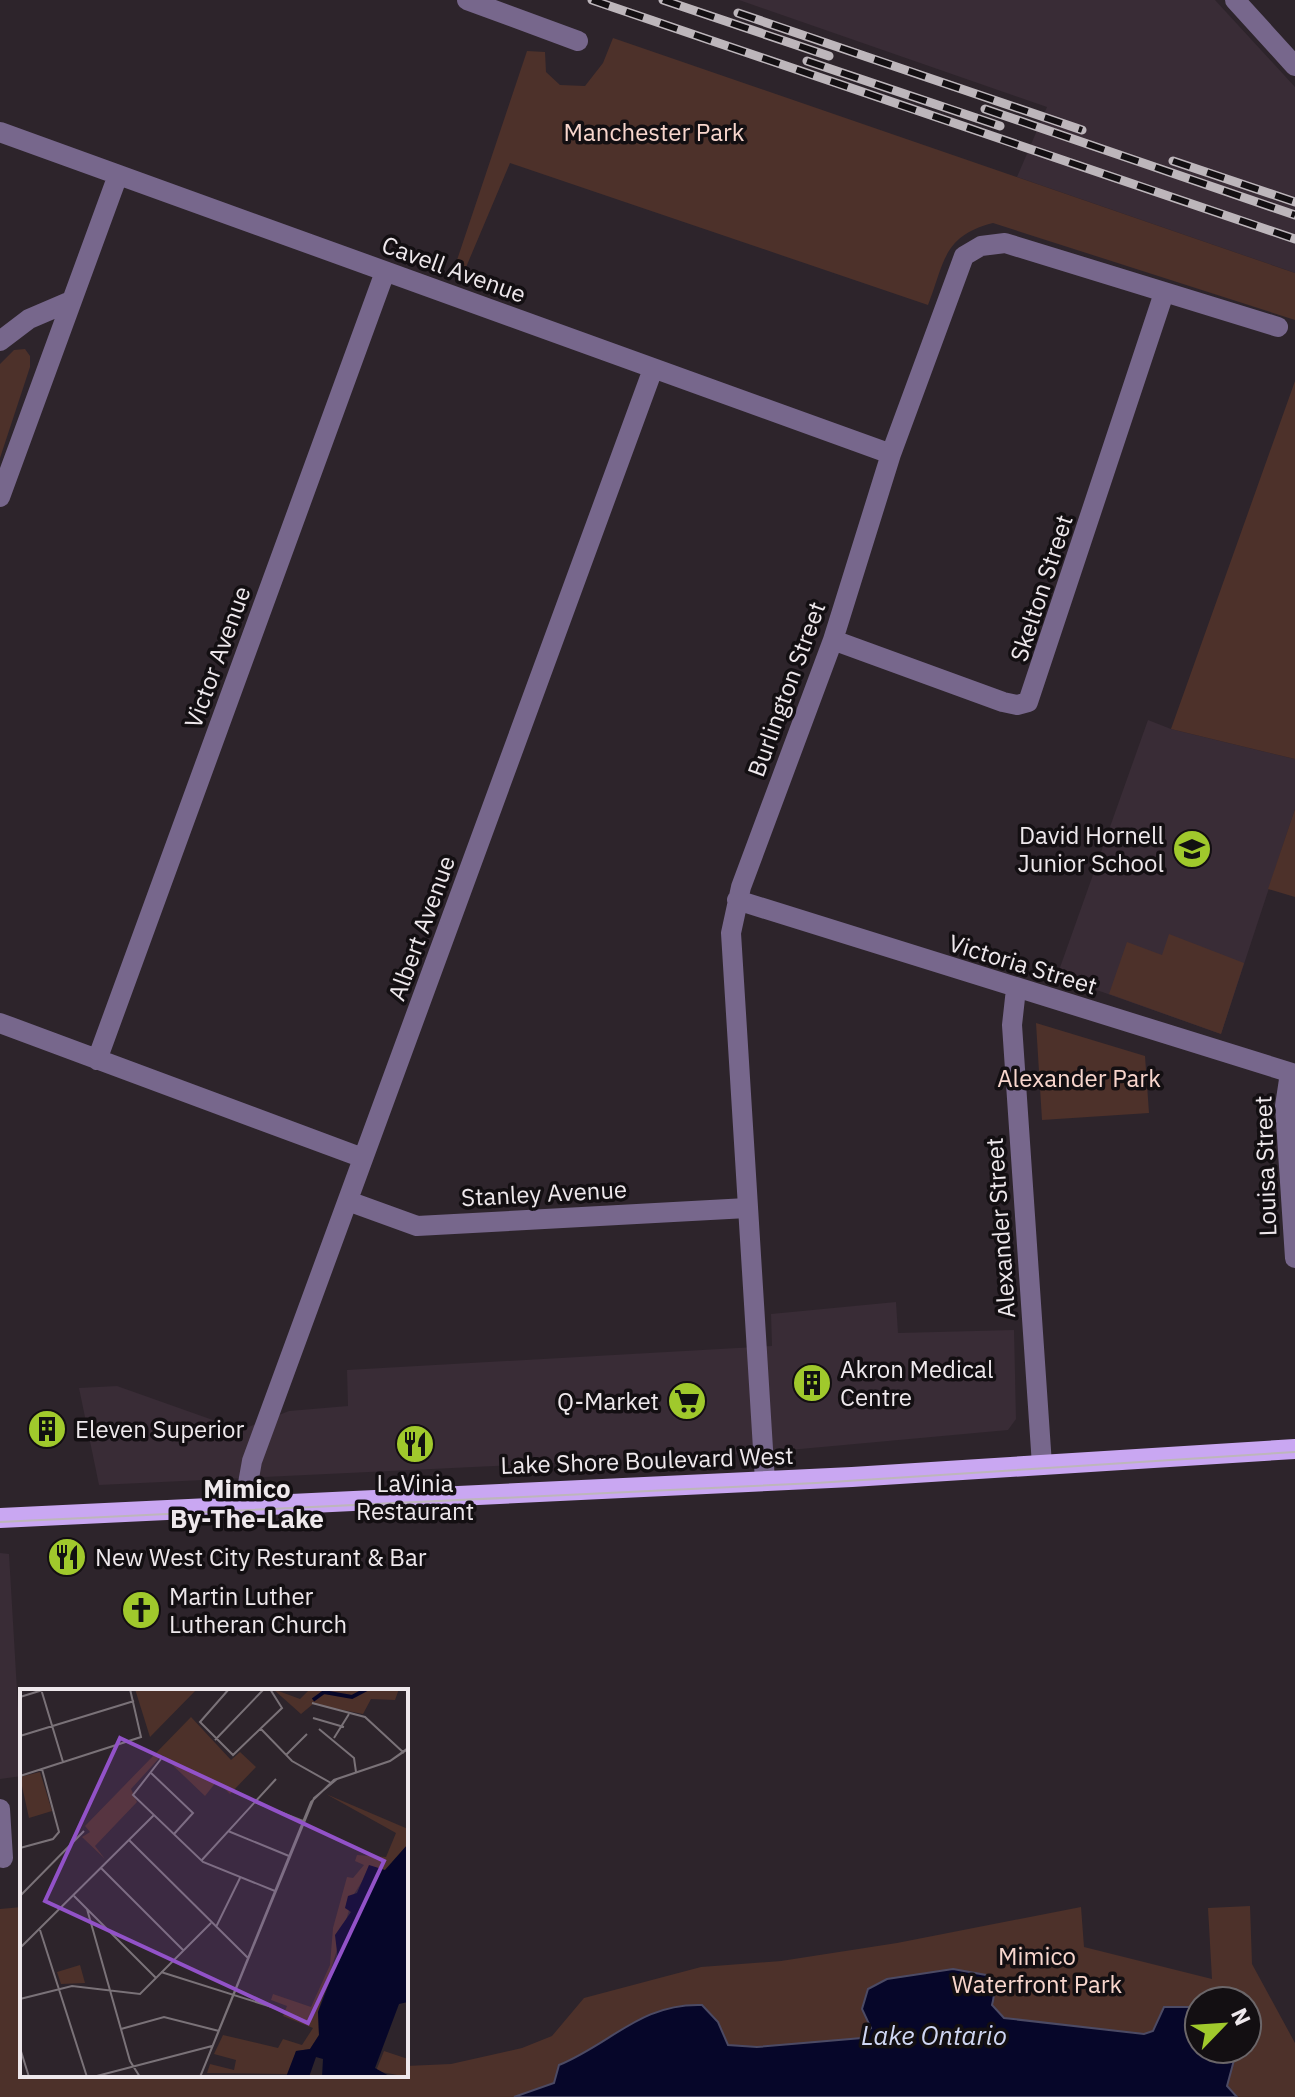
<svg xmlns="http://www.w3.org/2000/svg" width="1295" height="2097" viewBox="0 0 1295 2097" font-family="'IBM Plex Sans',sans-serif">
<style>
.built{fill:#392c36}
.green{fill:#4d312a;fill-rule:evenodd}
.water{fill:#060629;stroke:#4c4a64;stroke-width:2}
.lines{fill:none;stroke-linecap:round;stroke-linejoin:round}
.minor{stroke:#77678c;stroke-width:20}
.major{stroke:#c9a7f2;stroke-width:20}
.tram{stroke:#bdb6bb;stroke-width:2}
.rail-casing{stroke:#bdb6bb;stroke-width:9}
.rail{stroke:#130f12;stroke-width:6;stroke-dasharray:18;stroke-linecap:butt}
.labels{text-anchor:middle;dominant-baseline:central;stroke-width:7;stroke-linejoin:round;paint-order:stroke}
.park-label{font-size:24px;fill:#f8d6cd;stroke:#130f12}
.street-label{font-size:24px;fill:#eee8ec;stroke:#130f12}
.poi-label{font-size:24px;fill:#eee8ec;stroke:#130f12;text-anchor:start}
.neighbourhood-label{font-size:26px;font-weight:bold;fill:#eee8ec;stroke:#130f12}
.water-label{font-size:26px;font-style:italic;fill:#cfd6f2;stroke:#130f12}
.inset-river{fill:none;stroke:#060629;stroke-width:4}
.inset-road{fill:none;stroke:#7a7278;stroke-width:2}
.view{fill:#9252c8;fill-opacity:0.15;stroke:#9252c8;stroke-width:4}
.inset-edge{fill:none;stroke:#eee8ec;stroke-width:4}
</style>
<rect width="100%" height="100%" fill="#2d242b"/>
<path class="built" d="M739 0H1215L1295 87V273L1017 177 1047 107Z
M1148 720 1171 729 1295 759V809L1221 1034 1057 976Z
M896 1302 898 1333 1014 1330 1016 1419 1008 1430 745 1454 99 1485 79 1388 117 1386 241 1430 289 1411 348 1406 347 1370 772 1346 771 1314Z
M0 1553 9 1554 22 1776 0 1779Z"/>
<path class="green" d="M613 38 1295 273V320L993 223C943 236 945 261 928 305L510 163 464 272 454 269 527 51 545 52 546 72 560 85 585 86 603 63Z
M25 349 30 356V367L0 458V364L14 350Z
M1295 381V759L1171 729Z
M1295 809V897L1268 889Z
M1169 934 1244 963 1221 1034 1109 994 1127 942 1162 955Z
M1036 1023 1145 1056 1149 1113 1042 1120Z
M1250 1906 1252 1964 1295 2043V2097H1237L1153 2031 1144 2034 1004 2018 996 2013 871 2028 862 2038 757 2047 728 2045 722 2035 557 2076 554 2083 514 2097H0V1909L22 1907V2075H406V2066L451 2064 522 2048 552 2036 584 1998 701 1967 781 1961 897 1943 1081 1907 1084 1947 1212 1979 1208 1908ZM1199 2001H1247V2049H1199Z"/>
<path class="water" d="M953 1969 986 1975C996 1987 995 1993 992 2005L1004 2018 1144 2034 1153 2031 1164 2007H1199V2049H1237L1227 2086 1237 2097H514L554 2083 559 2065C612 2043 641 2003 702 2005L718 2022 728 2045 757 2047 862 2038 871 2028 862 2009 868 1989 887 1979Z"/>
<g class="lines">
<path class="minor" d="M467 0 578 41
M1235 0 1295 66
M0 132 891 454
M0 341 29 319 71 301
M0 497 118 175
M833 640 1003 702 1017 705 1028 702 1164 293
M737 900 1295 1074
M1016 989 1012 1025 1042 1465
M0 1023 363 1158
M97 1060 385 272
M1290 1073 1285 1106 1295 1258
M348 1201 417 1226 747 1208
M765 1481 731 933 741 887 833 640 891 454 964 256 981 246 1005 243 1278 327
M244 1506 252 1461 653 369
M0 1809 3 1858"/>
<path class="major" d="M0 1518 852 1477 1295 1449"/>
<path class="tram" d="M0 1522 816 1483 1295 1452"/>
<g class="rail-casing">
<path id="rail" d="M592 0 1295 239
M663 0 829 56
M738 13 1082 130
M807 61 1000 126
M985 109 1295 215
M1173 161 1295 202"/>
</g>
<use href="#rail" class="rail"/>
</g>
<defs>
<g id="school-disc" transform="scale(2)"><circle r="9.5" fill="#a0c92c" stroke="#130f12"/><path d="M0-5L7-2L0 1L-7-2ZM-4 1L0 2.5L4 1V4Q0 6-4 4Z" fill="#111"/></g>
<g id="building-disc" transform="scale(2)"><circle r="9.5" fill="#a0c92c" stroke="#130f12"/><path d="M-4-6H4V6H1V3H-1V6H-4ZM-2.5-4.3h1.7v1.8h-1.7ZM.8-4.3h1.7v1.8H.8ZM-2.5-1h1.7V.8h-1.7ZM.8-1h1.7V.8H.8Z" fill="#111"/></g>
<g id="supermarket-disc" transform="scale(2)"><circle r="9.5" fill="#a0c92c" stroke="#130f12"/><path d="M-6-5.5h2.5l.6 2H6L4.5 2H-2.5L-4.4-4H-6ZM-1.5 3.2a1.3 1.3 0 1 0 .1 0ZM3 3.2a1.3 1.3 0 1 0 .1 0Z" fill="#111"/></g>
<g id="restaurant-disc" transform="scale(2)"><circle r="9.5" fill="#a0c92c" stroke="#130f12"/><path d="M-5-6h1v4h1v-4h1v4h1v-4h1v5L-1.5 .5V6h-2V.5L-5-1ZM5-6V6H3V1.5H1.5Q1.5-4 5-6Z" fill="#111"/></g>
<g id="church-disc" transform="scale(2)"><circle r="9.5" fill="#a0c92c" stroke="#130f12"/><path d="M-1.2-6h2.4v3.5h3.3v2.4h-3.3V6h-2.4V-.1h-3.3v-2.4h3.3Z" fill="#111"/></g>
</defs>
<g fill-rule="evenodd">
<use href="#school-disc" x="1192" y="849"/>
<use href="#building-disc" x="812" y="1383"/>
<use href="#supermarket-disc" x="687" y="1401"/>
<use href="#building-disc" x="47" y="1429"/>
<use href="#restaurant-disc" x="415" y="1444"/>
<use href="#restaurant-disc" x="67" y="1557"/>
<use href="#church-disc" x="141" y="1610"/>
</g>
<g class="labels">
<g class="park-label">
<text x="654" y="132">Manchester Park</text>
<text x="1079" y="1078">Alexander Park</text>
<text x="1037" y="1956">Mimico<tspan x="1037" dy="28">Waterfront Park</tspan></text>
</g>
<g class="street-label">
<text transform="translate(454 269) rotate(20)">Cavell Avenue</text>
<text transform="translate(1041 588) rotate(-72)">Skelton Street</text>
<text transform="translate(217 657) rotate(-70)">Victor Avenue</text>
<text transform="translate(786 689) rotate(-70)">Burlington Street</text>
<text transform="translate(421 928) rotate(-70)">Albert Avenue</text>
<text transform="translate(1023 964) rotate(17)">Victoria Street</text>
<text transform="translate(1265 1166) rotate(-92)">Louisa Street</text>
<text transform="translate(544 1193) rotate(-3)">Stanley Avenue</text>
<text transform="translate(1000 1228) rotate(-94)">Alexander Street</text>
<text transform="translate(647 1460) rotate(-2)">Lake Shore Boulevard West</text>
</g>
<g class="poi-label">
<text x="1164" y="835" text-anchor="end">David Hornell<tspan x="1164" dy="28">Junior School</tspan></text>
<text x="840" y="1369">Akron Medical<tspan x="840" dy="28">Centre</tspan></text>
<text x="659" y="1401" text-anchor="end">Q-Market</text>
<text x="75" y="1429">Eleven Superior</text>
<text x="415" y="1483" text-anchor="middle">LaVinia<tspan x="415" dy="28">Restaurant</tspan></text>
<text x="95" y="1557">New West City Resturant &amp; Bar</text>
<text x="169" y="1596">Martin Luther<tspan x="169" dy="28">Lutheran Church</tspan></text>
</g>
<g class="neighbourhood-label">
<text x="247" y="1488">Mimico<tspan x="247" dy="30">By-The-Lake</tspan></text>
</g>
<g class="water-label">
<text x="934" y="2035">Lake Ontario</text>
</g>
</g>
<g transform="translate(20 1689)">
<rect width="388" height="388" fill="#2d242b"/>
<path d="M115 0H177L130 48ZM253 0 280 10 290 0H379L375 11 351 10 343 25 293 15 281 25ZM171 28 211 71 220 63 236 78 210 105 197 92 185 107 142 66 111 100 117 113 75 157 85 170 62 148 70 143 65 137ZM20 83 32 122 9 129 0 88ZM306 105 388 140V155L365 181 347 185 334 205 298 323 299 346 290 360 276 362 270 385 187 384 190 375 214 381 216 371 194 365 203 346 258 359 263 350 282 356 293 339 263 327 267 317 251 311 253 305 291 318 310 276 313 239 327 188 333 189 344 176 335 172 337 166 366 168 376 144ZM60 276 65 294 41 295 37 283ZM364 362 388 370V388L356 382Z" fill="#4d312a"/>
<path d="M388 155V313L379 315 355 379 371 388H302L303 370 296 368 289 388H266L276 362 290 360 299 346 298 323 318 271 315 246 331 223 325 219 328 207 337 204 349 176 365 181Z" fill="#060629"/>
<path class="inset-river" d="M293 11 304 3 332 8 347 0"/>
<path class="inset-road" d="M21 0 43 73M209 0 180 33 213 66 262 19 250 0M0 8 26 0M292 14 345 28 384 64M293 29 324 38M241 40 272 72 311 94M299 40 334 69 336 83M0 47 114 12M314 49 329 25M195 51 244 0M266 66 287 45M141 70 113 106 183 173 255 202M130 83 173 124 154 145M0 87 121 48 110 0M235 113 283 132M208 142 269 167M109 151 228 269M0 159 33 150 39 143 22 80M181 172 256 90M81 179 163 261M0 207 64 142M54 207 136 289M67 220 110 372 120 388M196 238 220 189M20 241 67 388M0 259 134 126M141 283 258 320M0 310 52 297 120 305 191 234M101 340 144 328 199 342M0 359 9 388M73 388 192 357M180 388 294 109 317 90 370 72 388 60M180 388 291 113 314 91 370 72 388 59"/>
<path class="view" d="M100 49 364 172 288 334 25 212Z"/>
<rect width="388" height="388" class="inset-edge"/>
</g>
<g transform="translate(1223 2025) rotate(65)"><circle r="38" fill="#130f12" stroke="#6b6669" stroke-width="2"/>
<path d="M0-6L14 30L0 20L-14 30Z" fill="#a0c92c"/>
<text y="-12" font-size="22" font-weight="bold" text-anchor="middle" fill="#eee8ec">N</text>
</g>
</svg>
